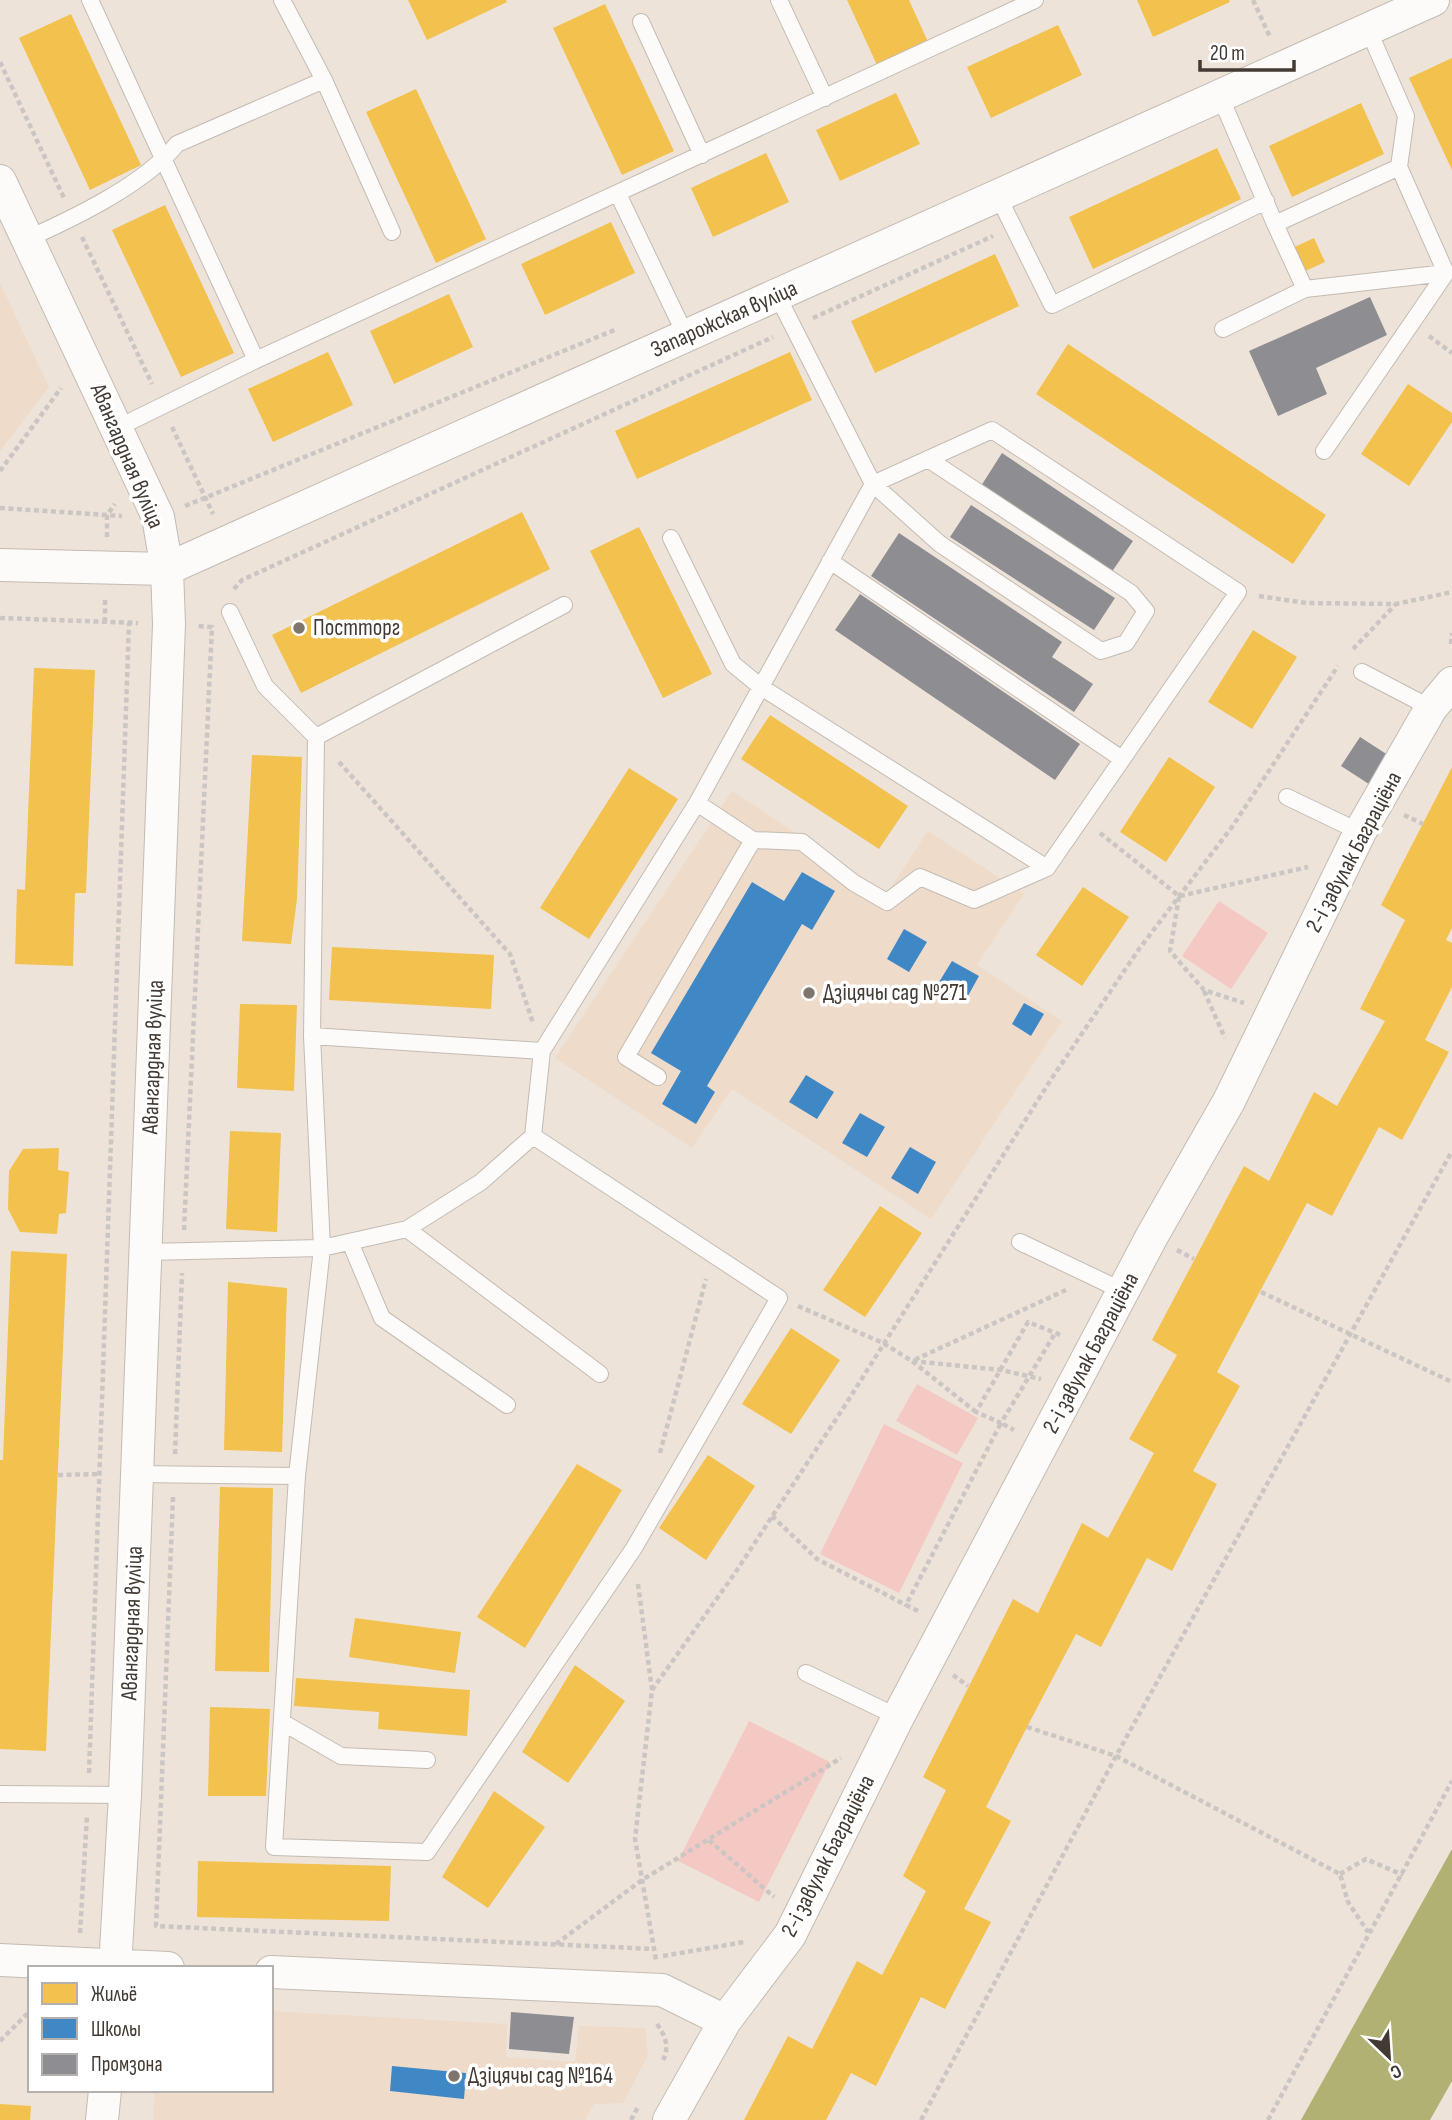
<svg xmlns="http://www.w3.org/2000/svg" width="1452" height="2120" viewBox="0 0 1452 2120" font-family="'Sofia Sans Condensed',sans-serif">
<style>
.built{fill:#eedbc9}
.green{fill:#f5c9c3}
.water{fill:#b0b173}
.homes{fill:#f2c14e}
.schools{fill:#3f88c5}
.industry{fill:#8d8d92}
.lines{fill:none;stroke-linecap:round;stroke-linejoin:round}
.lane-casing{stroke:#c3bbb3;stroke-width:18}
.street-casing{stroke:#c3bbb3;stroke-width:34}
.path{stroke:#cbc6c3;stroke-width:4.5;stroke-dasharray:5 3.5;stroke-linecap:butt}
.lane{stroke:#fcfbf9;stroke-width:16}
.street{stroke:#fcfbf9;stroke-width:32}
.poi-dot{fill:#7e756d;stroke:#fff;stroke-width:2.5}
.labels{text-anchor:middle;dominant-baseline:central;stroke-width:7;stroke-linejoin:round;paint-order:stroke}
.street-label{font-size:23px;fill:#423a33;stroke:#fff}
.poi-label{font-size:23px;fill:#423a33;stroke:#fff;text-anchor:start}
</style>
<rect width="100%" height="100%" fill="#eee3d9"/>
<path class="built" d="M0 283 49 387 0 451Z
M732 791 887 893 928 831 1024 894 977 965 1062 1021 931 1219 732 1089 692 1148 555 1058Z
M271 2011 507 2024 506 2057 575 2062 579 2026 645 2028 648 2055 623 2103 594 2104 585 2120H153L155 2090H271Z"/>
<path class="green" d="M1219 901 1268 933 1231 989 1182 956Z
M917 1384 978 1418 957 1455 896 1421Z
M884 1424 963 1463 899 1593 820 1554Z
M749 1721 830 1762 759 1902 678 1861Z"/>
<path class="water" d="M1452 1849V2081L1430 2120H1301Z"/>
<path class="homes" d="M408 0H506L507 2 427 40Z
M847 0H909L928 42 877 65Z
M1137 0H1229L1230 2 1153 37Z
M605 4 674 151 622 175 553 28Z
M71 14 141 165 90 190 19 38Z
M1058 25 1082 75 991 118 967 67Z
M1452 58V170L1409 78Z
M416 89 486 239 436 263 366 112Z
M896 93 920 144 840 181 816 130Z
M1361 103 1384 154 1292 197 1269 146Z
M1217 148 1241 199 1093 269 1069 217Z
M766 153 789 202 713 237 691 188Z
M165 205 234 353 181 377 112 230Z
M611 222 635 273 545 315 521 264Z
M1314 238 1325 262 1301 273 1290 249Z
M995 254 1019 306 875 373 851 321Z
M449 294 473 347 394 384 370 331Z
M1068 344 1326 515 1293 564 1036 394Z
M328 352 353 405 273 442 248 389Z
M790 352 812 400 637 479 615 431Z
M1408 384 1452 413V422L1409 486 1361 454Z
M522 512 550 569 301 693 272 635Z
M639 527 712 674 663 698 590 551Z
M1253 630 1297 657 1252 729 1208 702Z
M34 668 95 670 86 893H75L73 966 15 964 17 889 25 890Z
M770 715 908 806 879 849 741 759Z
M252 755 302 757 297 899 291 944 242 941Z
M1169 757 1215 787 1166 862 1120 832Z
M1452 767V928L1446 940 1452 943V987L1425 1040 1449 1052 1402 1140 1379 1127 1332 1216 1307 1203 1217 1372 1240 1386 1193 1471 1217 1484 1172 1571 1147 1558 1101 1647 1076 1634 1027 1727 986 1807 1011 1821 964 1909 991 1922 945 2009 921 1997 876 2086 851 2073 826 2120H744L788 2036 812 2049 857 1961 882 1975 926 1891 903 1876 946 1790 923 1777 1013 1599 1038 1613 1082 1523 1108 1538 1154 1453 1129 1439 1177 1355 1152 1340 1244 1166 1269 1181 1314 1092 1337 1106 1385 1021 1360 1009 1405 920 1381 905Z
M629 768 678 799 589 939 540 908Z
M1083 887 1129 917 1082 986 1036 955Z
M332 947 494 955 491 1009 329 1000Z
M240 1004 297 1005 294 1091 237 1088Z
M230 1131 281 1133 277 1232 226 1229Z
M59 1148 58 1170 69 1172 66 1213 59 1214 57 1234 20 1232 8 1209 9 1171 23 1149Z
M880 1206 922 1233 865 1317 823 1290Z
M11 1251 67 1254 46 1751 0 1749V1460H3Z
M228 1282 287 1288 282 1452 224 1450Z
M791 1328 840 1360 791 1434 742 1404Z
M708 1455 755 1486 706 1560 659 1528Z
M577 1464 622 1490 525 1648 477 1617Z
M220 1487 273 1488 269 1672 215 1671Z
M355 1618 461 1632 455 1673 349 1657Z
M575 1665 625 1701 568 1783 522 1752Z
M296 1678 470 1690 467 1736 378 1729 379 1712 294 1706Z
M210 1707 270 1709 266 1796H208Z
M494 1791 545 1827 488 1908 442 1877Z
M198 1861 391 1866 389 1921 197 1917Z
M0 2104 31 2106 30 2120H0Z"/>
<path class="schools" d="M802 872 835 891 812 930 802 924 707 1086 715 1092 696 1124 662 1104 681 1071 651 1053 752 882 784 901Z
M904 929 927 942 909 972 887 959Z
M952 961 979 976 964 1003 936 987Z
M1024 1003 1044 1014 1031 1036 1012 1024Z
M806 1075 834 1092 817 1119 789 1102Z
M860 1113 885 1127 867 1157 842 1143Z
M910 1147 936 1162 918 1194 891 1178Z
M392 2066 466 2073 464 2099 390 2091Z"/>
<path class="industry" d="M1370 297 1387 335 1316 368 1327 394 1278 416 1249 351Z
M1002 453 1133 541 1111 573 981 486Z
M971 505 1115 598 1094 630 950 537Z
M899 533 1062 642 1052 657 1093 684 1074 712 871 576Z
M860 594 1080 744 1055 780 835 630Z
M1360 737 1391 757 1372 786 1341 766Z
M511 2012 574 2017 569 2054 509 2049Z"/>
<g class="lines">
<g class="lane-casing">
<path id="lane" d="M90 0 256 360 1035 0
M282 0 324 80 392 232
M779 0 825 98
M641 22 702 155
M1368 29 1406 116 1399 167
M1220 96 1275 224 1399 167 1446 273 1324 451
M618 194 686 336
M998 196 1052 305 1266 201
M1275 224 1305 289
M27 239C74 218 145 184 177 144L324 80
M777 295 873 484 940 544 1101 651 1126 643 1146 611 1131 593 928 459
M1223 329 1305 289 1446 273
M117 428 256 360
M671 538 733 664 761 687 1047 868 1238 592 992 430 873 484 697 803 753 840 802 842 854 883 887 902 920 877 974 900 1047 868
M830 561 1122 759
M230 612 265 686 316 737
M1362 672 1431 708
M1287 797 1360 832
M312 1036 542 1051
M658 1077 626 1057 753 840
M533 1136 779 1298 634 1548 427 1852 274 1847 297 1476 322 1248 312 1036 316 737 564 605
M407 1229 600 1374
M350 1242 382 1318 507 1405
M1020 1242 1123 1291
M146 1252 322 1248 407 1229 481 1182 533 1136 542 1051 697 803
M137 1474 297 1476
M806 1673 898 1717
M282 1722 341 1756 427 1760
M0 1794 125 1795"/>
</g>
<g class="street-casing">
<path id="street" d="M0 181 158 517 167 569 169 624 125 1795 115 1968
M0 565 167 569 1433 0
M0 1960 168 1968
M271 1972 662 1990 725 2021
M102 2120 105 2090
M669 2120 725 2021 790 1935 898 1717 1152 1236 1229 1101 1360 832 1431 708 1452 683"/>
</g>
<path class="path" d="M1253 0 1270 37
M0 62 64 198
M82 237 152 384
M813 318 993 236
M1429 336 1452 353
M172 427 213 514
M0 471 61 388
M185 506 617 329
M0 508 122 516
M107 537V515L115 504
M234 589 242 580 773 337
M1259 596 1306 603 1396 604 1452 592
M0 618 138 623
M105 622V598
M1451 644 1452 633
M1353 649 1396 604
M339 762 510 954 533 1023
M1404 815 1423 824
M1100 833 1179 896
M1180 896 1308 867
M1179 897 1170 951 1204 990 1244 1003
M1204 991 1225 1038
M184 1230 212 627 198 626
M1177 1250 1194 1259
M1261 1292 1452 1382
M798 1306 883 1343 912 1361 1001 1370 1041 1379
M1054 1335 1001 1423 976 1412 1028 1322 1063 1336
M976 1412 912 1361 1066 1290
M660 1453 706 1279
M175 1454 182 1273
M58 1475 99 1474
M173 1497 156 1926 654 1949
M772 1516 817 1559 906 1605
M638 1584 652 1690 635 1839 656 1960
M918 1611 906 1605 1001 1423 1014 1430
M953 1675 968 1686
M652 1690 735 1573 842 1410 1052 1078 1139 949 1232 827 1338 666
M1027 1727 1116 1756 1340 1874 1348 1902 1368 1932
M89 1773 129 623
M709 1840 774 1897
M1340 1874 1366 1859 1403 1875
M80 1933 87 1816
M556 1944 642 1880 841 1758
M663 1956 744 1942
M657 2024C665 2035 670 2047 663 2060
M0 2041 30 2011
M631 2120 639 2105
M921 2120 1116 1756 1452 1151
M1268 2120 1452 1781"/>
<use href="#lane" class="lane"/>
<use href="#street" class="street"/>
</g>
<g class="poi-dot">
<circle cx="299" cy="628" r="7"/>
<circle cx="809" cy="993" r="7"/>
<circle cx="454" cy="2076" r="7"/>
</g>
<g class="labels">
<g class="street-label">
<text transform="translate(724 319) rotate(-24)">Запарожская вуліца</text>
<text transform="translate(127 456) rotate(67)">Авангардная вуліца</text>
<text transform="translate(1354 852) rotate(-62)">2-і завулак Баграціёна</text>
<text transform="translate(153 1057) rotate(-88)">Авангардная вуліца</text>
<text transform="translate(1091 1353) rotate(-62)">2-і завулак Баграціёна</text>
<text transform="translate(132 1623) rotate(-88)">Авангардная вуліца</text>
<text transform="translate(828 1856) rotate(-63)">2-і завулак Баграціёна</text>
</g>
<g class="poi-label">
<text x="313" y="628">Постторг</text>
<text x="823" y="993">Дзіцячы сад №271</text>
<text x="468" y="2076">Дзіцячы сад №164</text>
</g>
</g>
<rect x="28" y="1966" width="245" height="126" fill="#ffffff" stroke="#b3b0ad" stroke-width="2"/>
<rect x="42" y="1983" width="35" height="21" fill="#f2c14e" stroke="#b3b0ad" stroke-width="2"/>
<text x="91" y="2001" font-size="21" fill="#423a33">Жильё</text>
<rect x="42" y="2018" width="35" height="21" fill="#3f88c5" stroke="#b3b0ad" stroke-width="2"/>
<text x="91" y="2036" font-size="21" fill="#423a33">Школы</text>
<rect x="42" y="2054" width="35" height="21" fill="#8d8d92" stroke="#b3b0ad" stroke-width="2"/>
<text x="91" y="2071" font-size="21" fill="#423a33">Промзона</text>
<g transform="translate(1389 2057) rotate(155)" stroke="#ffffff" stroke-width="5" paint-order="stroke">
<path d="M0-5L12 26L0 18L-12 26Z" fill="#423a33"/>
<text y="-10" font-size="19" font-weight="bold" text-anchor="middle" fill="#423a33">С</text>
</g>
<path d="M1200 60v10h94v-10" fill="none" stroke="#423a33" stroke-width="3.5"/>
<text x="1210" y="60" font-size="21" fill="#423a33" stroke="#ffffff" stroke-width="5" paint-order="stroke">20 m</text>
</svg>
